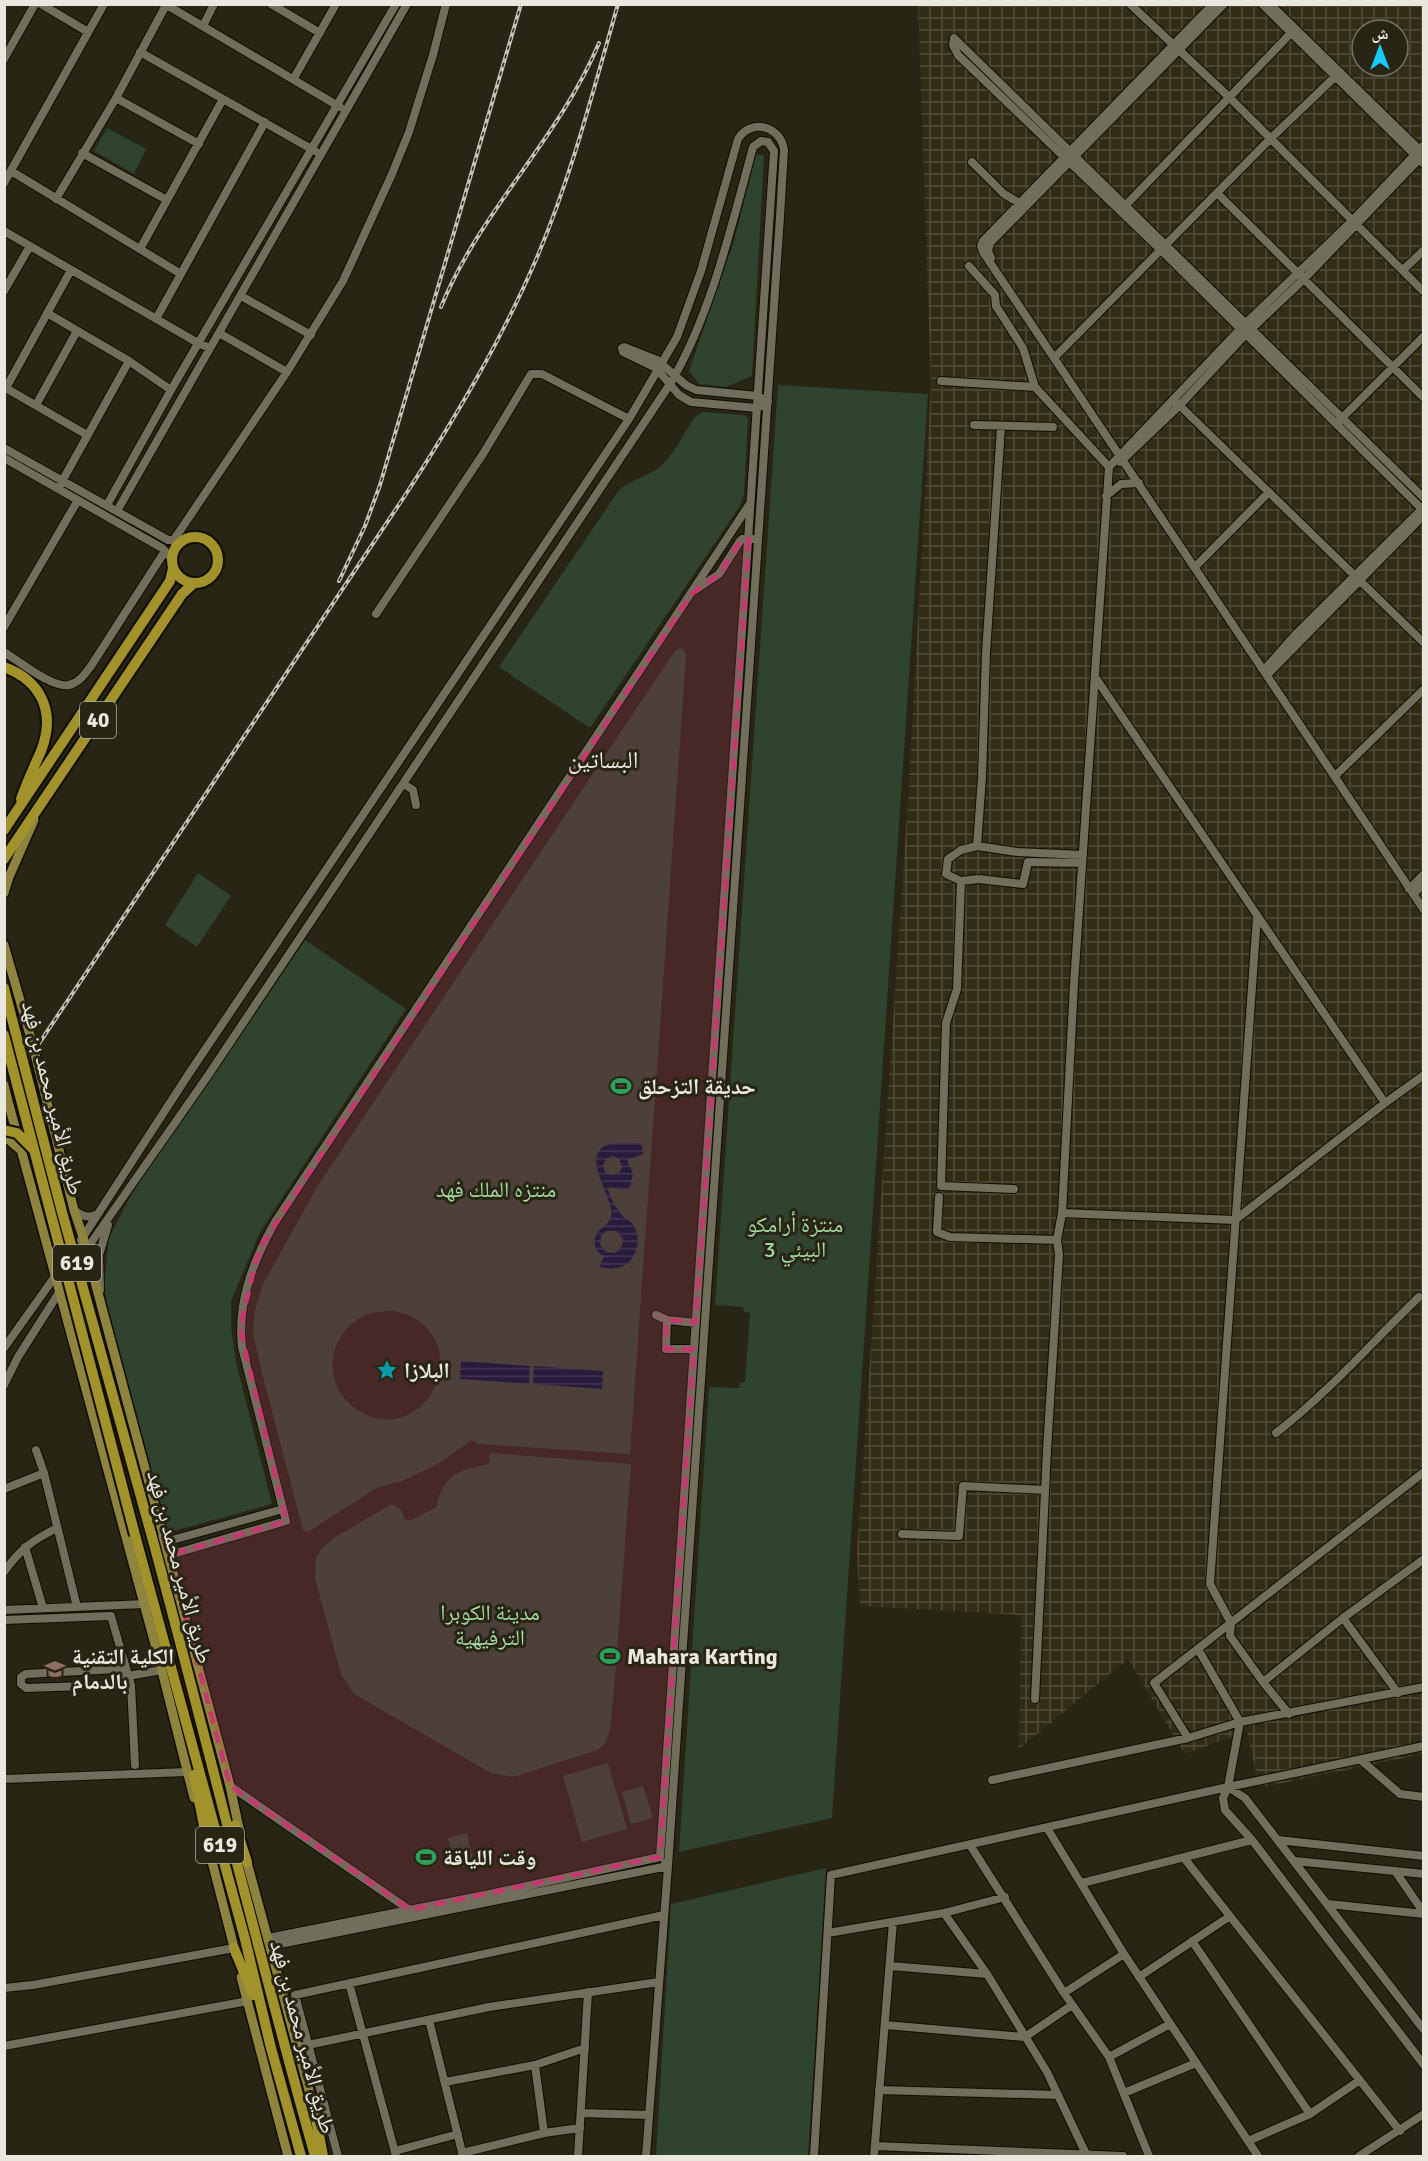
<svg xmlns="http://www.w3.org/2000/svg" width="1428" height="2161" viewBox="0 0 1428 2161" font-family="Signika,'Noto Naskh Arabic',sans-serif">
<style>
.industrial{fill:url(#industrial-grid);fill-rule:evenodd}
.green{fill:#2f432e;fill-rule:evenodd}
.water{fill:url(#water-rules);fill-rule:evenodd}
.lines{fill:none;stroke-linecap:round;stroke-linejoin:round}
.minor-casing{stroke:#110e02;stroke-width:10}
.major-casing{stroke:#110e02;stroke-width:12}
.highway-casing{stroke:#110e02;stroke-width:14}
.minor{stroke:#716e5c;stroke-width:8}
.major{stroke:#8e843f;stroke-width:9}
.highway{stroke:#a2922b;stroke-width:10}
.rail-casing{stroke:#c6c4b8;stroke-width:4}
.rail{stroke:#282515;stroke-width:1.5;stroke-dasharray:4.5;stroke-linecap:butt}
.major-bridge-casing{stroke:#110e02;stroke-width:12;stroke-linecap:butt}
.highway-bridge-casing{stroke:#110e02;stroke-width:14;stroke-linecap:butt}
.major-bridge{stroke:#8e843f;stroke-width:9}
.highway-bridge{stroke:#a2922b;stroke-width:10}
.marked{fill:#c8376f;fill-opacity:0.2;stroke:#c8376f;stroke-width:4.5;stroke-dasharray:12 8;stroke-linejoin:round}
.labels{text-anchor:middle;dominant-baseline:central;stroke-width:6;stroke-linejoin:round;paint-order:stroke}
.shield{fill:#282515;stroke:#b0aea2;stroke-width:1.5}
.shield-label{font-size:21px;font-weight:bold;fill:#eae8de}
.poi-label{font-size:22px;font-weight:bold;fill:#eae8de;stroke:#282515;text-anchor:start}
.street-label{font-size:22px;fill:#eae8de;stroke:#282515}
.park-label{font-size:22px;fill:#a5d9a2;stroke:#282515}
.neighbourhood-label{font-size:24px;fill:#eae8de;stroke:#282515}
</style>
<defs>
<pattern id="industrial-grid" width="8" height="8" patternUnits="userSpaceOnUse" patternTransform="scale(1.5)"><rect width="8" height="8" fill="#312c16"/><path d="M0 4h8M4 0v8" fill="none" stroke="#4f4b37"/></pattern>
<pattern id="water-rules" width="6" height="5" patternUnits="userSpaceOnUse" patternTransform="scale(1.5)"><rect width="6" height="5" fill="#001430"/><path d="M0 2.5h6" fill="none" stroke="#25364e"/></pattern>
</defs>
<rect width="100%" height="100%" fill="#282515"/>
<path class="industrial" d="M918 5H1423V1754L1259 1788 1247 1731 1185 1754 1128 1659 1019 1749 1021 1615 860 1606 857 1551 908 800 931 386ZM1362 30H1398V66H1362Z"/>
<path class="green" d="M107 128 146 149 134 174 94 151Z
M756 155H764L752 376 726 387 699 384 689 371 734 241Z
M778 385 928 394 832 1818 679 1852 709 1387 739 1388 740 1383 745 1382 750 1313 744 1312 743 1307 715 1305Z
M703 412 743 415 748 418 744 494 740 506 590 728 499 667 619 490C632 478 652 476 663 464 676 451 685 431 695 417Z
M680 648 684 650 686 656 630 1454 479 1444 472 1440 436 1465 402 1481 378 1487 308 1532 303 1530 262 1373 253 1333 255 1310 263 1284 317 1187 675 651ZM395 1311C400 1313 407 1314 412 1317 475 1351 422 1447 361 1412 348 1405 337 1392 334 1377 327 1348 347 1317 377 1312 382 1311 389 1311 395 1311Z
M198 873 231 896 197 947 165 925Z
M305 940 406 1009 260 1232 231 1301V1327L236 1362 272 1504 166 1533 111 1326 104 1286 109 1238 131 1195Z
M490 1453 631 1464 615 1678 610 1730 606 1742 598 1750 513 1777 491 1773 354 1694 341 1674 315 1578 316 1558 322 1548 334 1538 390 1505C399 1504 403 1512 405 1520H411L437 1507C438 1491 447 1476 465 1470 473 1467 481 1467 489 1463Z
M608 1763 627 1829 582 1842 563 1776Z
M643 1786 653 1818 631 1824 622 1792Z
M467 1833 474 1864 455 1868 448 1838Z
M826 1868 808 2156H656L671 1904Z"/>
<path class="water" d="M613 1143H639L642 1146 643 1154 627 1160 633 1174 630 1187 623 1190 611 1187 608 1189C610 1198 616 1207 621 1214 624 1218 628 1220 632 1223 641 1234 639 1252 629 1262 621 1270 609 1269 599 1267L604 1257C595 1251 593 1244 596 1234 601 1227 609 1225 611 1217 616 1198 574 1151 613 1143ZM613 1156 619 1159 622 1167 619 1173 613 1175 605 1172 603 1165 606 1159ZM607 1231H617L623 1239 621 1248 615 1253 606 1252 600 1245 601 1236Z
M461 1361 530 1366 529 1384 460 1379Z
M534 1366 603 1371 602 1389 533 1384Z"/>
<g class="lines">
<g class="minor-casing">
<path id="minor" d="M41 4 88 32
M165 4 340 107
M271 4 320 33
M1130 4 1229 97 1424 292
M1213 4 983 241 981 246 983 252 1424 910
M1262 4 1424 164
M203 26 214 4
M140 52 315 151
M4 59 35 4
M294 78 336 4
M116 98 199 144
M82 153 167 200
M972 162 1004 194 1023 205
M11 171 181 274
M4 183 104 4
M1217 193 1424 398
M56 199 116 98 166 5
M1124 207 1291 33
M4 231 198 343 210 348
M140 249 223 99
M991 258 988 251 990 243 1224 4
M969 266 995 295 996 306 1023 348 1035 387
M1403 270 1424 250
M4 291 30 246
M241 296 311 335
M47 313 129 361 171 390
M156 319 265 122
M219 333 287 372
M624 347 657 360 686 385 696 390 758 396 768 402 757 408 691 402 679 395 656 368 623 352 622 348Z
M1055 357 1270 139 1340 72
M941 381 1035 387 1109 467
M4 387 87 435
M6 388 71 270
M1176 402 1424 643
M36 405 77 331
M1339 421 1424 336
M974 425 1053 427
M4 448 168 540H183
M4 458 162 548 172 559
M1120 462 1180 405 1246 334 1304 279 1424 154 1270 4
M60 485 129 361
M1106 496 1121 484 1139 483
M1424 498 954 38 953 45 958 55 1162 251 1424 511
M107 505 171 390 396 4
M117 511 407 4
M173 541 287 372 343 281 392 174 409 132 433 55 446 4
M1195 567 1269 492
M695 590 719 574 740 541 742 539H753
M376 614 483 454 531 374H542L629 419
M4 627 78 500
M4 652C19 661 53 689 69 685 80 682 85 674 91 666L165 551
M1264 670 1296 634 1424 507
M1267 675 1424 515
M1095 677 1385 1103
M1335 776 1424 689
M404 784 413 790 416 805
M977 846 982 777 986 653 1001 427
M1082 863 1028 862 1023 884 979 879 961 881 946 874 948 859 961 850 977 846 1017 852 1083 855
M961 881 957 989 946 1023 941 1186 1014 1189
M1409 889 1424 874
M1413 894 1424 884
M1257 916 1210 1584 1231 1623 1230 1636 1263 1682
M939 1197 937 1232 950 1237 1057 1240
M74 1210C82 1216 88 1219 98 1214
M1062 1213 1235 1220 1385 1103 1424 1075
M100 1290 99 1255 108 1225
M656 1315 667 1320 696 1323
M667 1320 666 1349H694
M4 1348 83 1237 188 1075 629 419 677 337 701 271 738 139C751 118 781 126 784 150L780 217 668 1866 270 1946
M4 1385 18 1357 86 1250 207 1077 670 384C711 315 732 224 753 147L761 141 768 142 774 151 660 1857 490 1894 268 1938
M1276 1433C1329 1392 1372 1342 1419 1297
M36 1450 44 1473
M4 1489 44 1473 77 1607
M902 1534 959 1536 963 1486 1045 1490
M165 1542 283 1509
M25 1547 43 1608
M169 1555 286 1521 242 1347C237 1302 253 1261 275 1222L749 505
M4 1572C20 1549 33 1540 57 1528
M4 1610 145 1604
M1343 1618 1398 1693
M4 1620 111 1616 131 1685 135 1765
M1198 1649 1240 1722 1228 1787 1223 1798 1225 1810 1252 1840 1424 2065
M128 1676 114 1685 26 1688 21 1684V1677L26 1674 117 1669 128 1676 162 1670
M1035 1699 1047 1450 1059 1255 1057 1240 1062 1213 1074 984 1109 467 1246 323 1353 220 1424 145
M1289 1714 1263 1682 1343 1618 1424 1559
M1188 1738 1154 1683 1424 1472
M1361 1760 1400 1794 1424 1797
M4 1779 187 1772
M992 1780 1188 1738 1240 1722 1424 1687
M230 1786 411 1911
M1228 1787 1245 1798 1424 2030
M1047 1828 1124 1954 1258 2156
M1278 1840 1424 1856
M970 1845 1064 1993 1109 2057 1149 2156
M1184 1858 1400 2131
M1295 1861 1424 1874
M1395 1871 1424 1913
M1082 1883 1252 1840
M1328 1904 1424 1914
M944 1913 987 1974 1047 2072 1086 2154
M828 1933 944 1913 1005 1897
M1192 1941 1310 2114
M890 1966 987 1974
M1139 1977 1230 1916
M349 1983 396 2156
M4 1988 33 1985 234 1948
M1064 1993 1124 1954
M429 2020 463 2156
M885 2025 1025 2037 1072 2005
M4 2046 248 2001
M303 2046 489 2007 659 1982
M1109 2057 1170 2024
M535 2065 544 2133
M445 2082 535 2065 585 2048
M879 2090 1058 2095
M1124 2093 1196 2063
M581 2113 649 2115
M1248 2141 1310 2114 1360 2080
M875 2146 1123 2156
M395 2151 458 2134
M462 2153 544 2133 580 2128
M338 2156 295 1995 664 1915
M578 2156 588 1992
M646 2156 668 1866 665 1863
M814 2156 831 1875 1228 1787 1424 1746
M874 2156 893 1922
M1359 2156 1424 2114"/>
</g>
<g class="major-casing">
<path id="major" d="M4 893 9 877 34 820
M4 945 30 1035
M38 1066 74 1210 83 1237 230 1786 240 1833
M9 1105 159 1659 194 1798
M4 1139 9 1140 22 1151
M208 1846 236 1955
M245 1855 313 2105
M241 1977 288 2156"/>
</g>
<g class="highway-casing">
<path id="highway" d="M172 560a23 23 0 1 1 46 0a23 23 0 1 1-46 0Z
M4 667C42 681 56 713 41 751 34 767 27 782 21 799
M4 830 170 581 173 568
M4 859 182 594 194 583
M135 1535 245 1939 271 2048 301 2156
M152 1537C208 1743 257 1951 315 2156
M194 1775 209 1851
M235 1825 247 1862
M234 1948 253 1995
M312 2098 323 2156"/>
</g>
<use href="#minor" class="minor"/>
<use href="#major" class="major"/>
<use href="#highway" class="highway"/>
<g class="rail-casing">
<path id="rail" d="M441 307C480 211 559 139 599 43
M339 581 365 526 380 485 521 4
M4 1096 404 497C454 420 502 340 538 255 572 174 594 88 618 4"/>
</g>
<use href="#rail" class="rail"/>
<g class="major-bridge-casing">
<path id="major-bridge" d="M30 1035 38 1066
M4 1085 9 1105"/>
</g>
<g class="highway-bridge-casing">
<path id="highway-bridge" d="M4 988 62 1212 152 1537
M4 1035 135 1535
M4 1130 17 1133 33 1149"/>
</g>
<use href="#major-bridge" class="major-bridge"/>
<use href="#highway-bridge" class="highway-bridge"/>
</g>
<path class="marked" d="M749 539 696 1323 667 1320 666 1349H694L660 1857 410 1910 230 1786 169 1555 286 1521 240 1328 259 1249 692 593 719 574 740 541Z"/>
<defs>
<g id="stadium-bare" transform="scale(1.62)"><path d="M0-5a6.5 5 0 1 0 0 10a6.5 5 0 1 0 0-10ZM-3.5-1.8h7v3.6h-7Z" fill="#2e9e5b" stroke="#282515" stroke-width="2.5" paint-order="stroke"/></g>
<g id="sight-bare" transform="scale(1.62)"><path d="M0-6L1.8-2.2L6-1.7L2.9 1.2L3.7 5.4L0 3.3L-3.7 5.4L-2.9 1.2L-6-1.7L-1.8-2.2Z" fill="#0f9aa8" stroke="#282515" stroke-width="2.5" paint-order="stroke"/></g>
<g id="school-bare" transform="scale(1.62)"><path d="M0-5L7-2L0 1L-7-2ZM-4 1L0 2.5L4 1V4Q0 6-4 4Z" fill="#8d6e63" stroke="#282515" stroke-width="2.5" paint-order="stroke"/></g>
</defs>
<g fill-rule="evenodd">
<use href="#stadium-bare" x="621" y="1086"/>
<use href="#sight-bare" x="387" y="1370"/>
<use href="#stadium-bare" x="610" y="1656"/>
<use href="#school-bare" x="55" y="1669"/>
<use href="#stadium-bare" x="426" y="1857"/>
</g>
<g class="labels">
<g class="shield">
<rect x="80" y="702" width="36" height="36" rx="4.5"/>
<rect x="53" y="1245" width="48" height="36" rx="4.5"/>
<rect x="196" y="1827" width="48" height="36" rx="4.5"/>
</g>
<g class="shield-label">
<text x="98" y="720">40</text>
<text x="77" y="1263">619</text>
<text x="220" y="1845">619</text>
</g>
<g class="poi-label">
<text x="638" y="1086">حديقة التزحلق</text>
<text x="404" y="1370">البلازا</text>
<text x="72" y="1656">الكلية التقنية<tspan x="72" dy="25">بالدمام</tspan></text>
<text x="627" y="1656">Mahara Karting</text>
<text x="443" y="1857">وقت اللياقة</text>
</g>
<g class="street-label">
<text transform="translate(53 1098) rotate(76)">طريق الأمير محمد بن فهد</text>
<text transform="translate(180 1567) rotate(75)">طريق الأمير محمد بن فهد</text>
<text transform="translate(303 2037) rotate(75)">طريق الأمير محمد بن فهد</text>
</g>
<g class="park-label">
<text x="496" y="1189">منتزه الملك فهد</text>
<text x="795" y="1224">منتزة أرامكو<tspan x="795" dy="25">البيئي 3</tspan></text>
<text x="490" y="1612">مدينة الكوبرا<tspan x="490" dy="25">الترفيهية</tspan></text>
</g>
<g class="neighbourhood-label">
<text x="603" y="760">البساتين</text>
</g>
</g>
<rect width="1428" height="2161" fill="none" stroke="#eae8de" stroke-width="12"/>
<g transform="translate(1380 48)"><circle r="28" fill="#282515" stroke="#767365" stroke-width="1.5"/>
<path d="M0-4.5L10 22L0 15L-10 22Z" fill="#18cafc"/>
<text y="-9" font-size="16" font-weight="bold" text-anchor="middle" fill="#eae8de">ش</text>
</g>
</svg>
